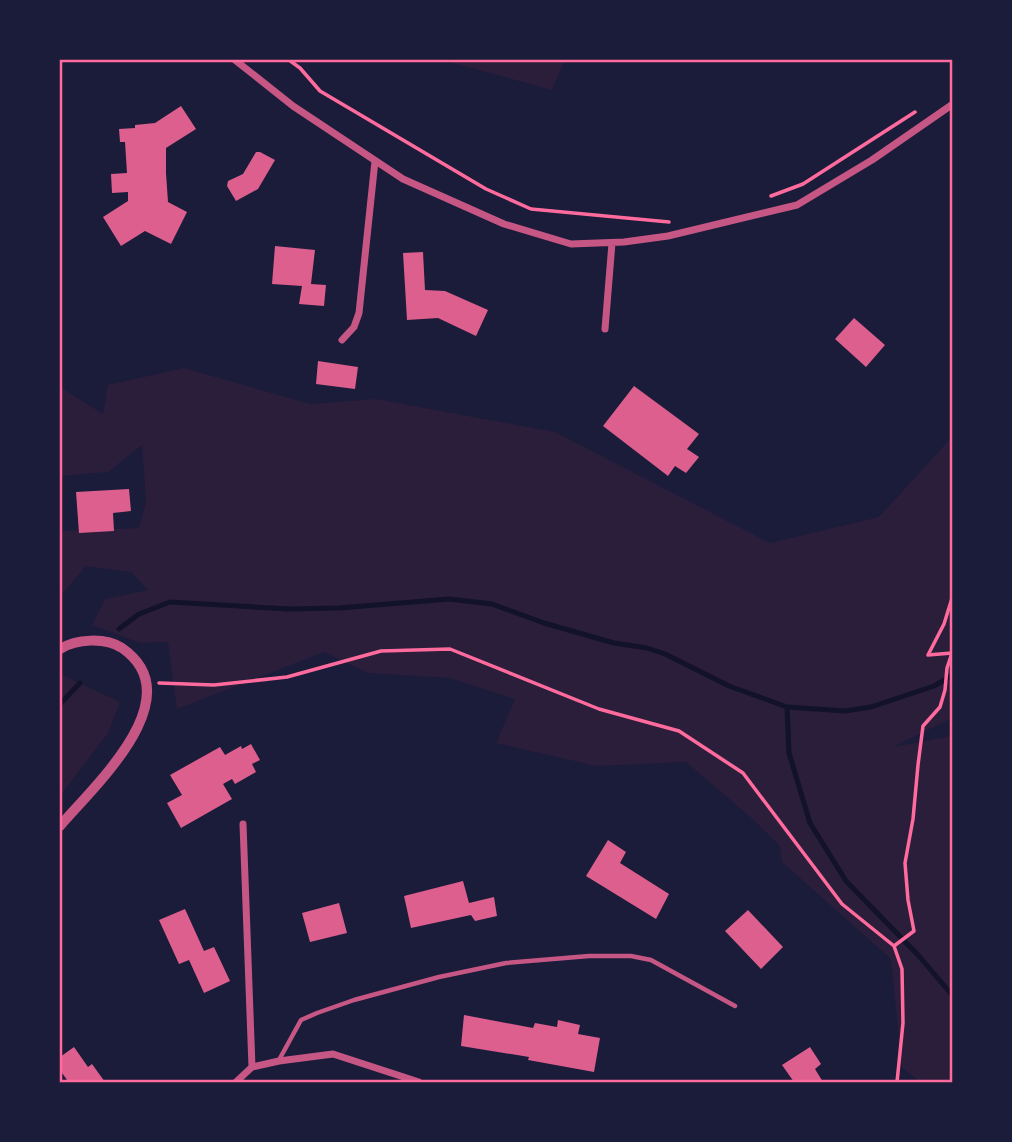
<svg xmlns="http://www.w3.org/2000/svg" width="1012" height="1142" viewBox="0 0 1012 1142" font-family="Manrope,sans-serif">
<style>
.green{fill:#2a1e3b}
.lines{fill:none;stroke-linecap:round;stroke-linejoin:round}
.stream{stroke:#12122b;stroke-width:5}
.building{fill:#dd5f8e}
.path{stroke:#ff6b9d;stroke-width:3.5}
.service{stroke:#c65784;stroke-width:4.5}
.minor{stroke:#c65784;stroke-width:7}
.tertiary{stroke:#c65784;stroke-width:10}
.neatline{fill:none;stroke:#ff6b9d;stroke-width:2.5}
</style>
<rect width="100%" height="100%" fill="#1b1b3a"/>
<path class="green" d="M442 60H565L552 90Z
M184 368 310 404 376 399 555 432 770 543 879 517 952 437V718L893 747 952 736V1082H921L902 1068 891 959 782 862 780 846 756 822 686 762 596 766 496 743 515 699 450 678 368 673 324 652 177 709 168 642 140 643 92 625 105 599 148 590 131 572 86 566 64 592 60 589V531L139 528 146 502 142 445 108 472 60 476V387L103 414 108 385Z
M60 674 120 702 108 733 60 796Z"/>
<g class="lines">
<path class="stream" d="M119 629 139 614 170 602 288 609 339 608 449 599 492 604 544 623 614 643 647 648 665 654 729 686 787 707 845 711 871 707 934 686 953 675
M60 704 80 683
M787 707 789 753 810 823 846 881 918 955 953 996"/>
</g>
<path class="building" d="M181 106 196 129 166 148V173L168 202 187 212 171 244 145 231 121 246 103 217 128 201V192L112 193 111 174 127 173 125 142H120L119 129 135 128V125L155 123Z
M256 152H260L275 160 258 189 236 201 227 186 228 181 243 174Z
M275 246 315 250 311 284 326 285 324 306 299 304 302 286 272 284Z
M423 252 425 290 445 291 488 310 476 336 438 318 407 320 403 253Z
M854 318 885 345 866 367 835 339Z
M318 361 358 367 355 389 316 384Z
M634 386 699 434 687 449 699 457 686 473 675 466 668 476 603 426Z
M129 489 131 511 113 513 114 531 79 533 76 492Z
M251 744 260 760 252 764 256 772 235 784 232 779 223 784 232 799 181 828 167 803 182 795 170 775 220 747 225 755 241 746 242 749Z
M608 840 626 852 620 863 669 894 656 919 586 876Z
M463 881 469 903 494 897 497 916 475 921 471 915 411 928 404 896Z
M339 903 347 933 310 942 302 913Z
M185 909 204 951 214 947 230 981 204 993 189 960 179 964 159 920Z
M748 910 783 947 761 969 725 931Z
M464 1015 533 1028 535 1023 557 1027 558 1020 580 1025 578 1034 600 1038 594 1072 528 1060 529 1057 461 1046Z
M74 1047 88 1067 92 1064 105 1082H63L67 1080 60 1070V1057Z
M810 1047 821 1064 815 1069 823 1082H794L782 1065Z"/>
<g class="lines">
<path class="path" d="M289 60 300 68 320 91 486 189 531 209 669 222
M771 196 803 184 915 112
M159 683 214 685 287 677 381 651 450 649 599 709 679 731 743 773 842 904 894 946 902 969 903 1023 897 1082
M894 946 914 931 908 900 905 863 913 819 918 765 923 726 940 707 945 690 947 668 952 653 928 655 944 624 953 595"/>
<path class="service" d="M279 1060 301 1020 317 1013 354 1000 439 977 506 963 589 956H631L651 960 735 1006"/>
<path class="minor" d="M235 60 293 106 403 179 504 224 571 244 624 242 668 236 797 205 872 160 953 104
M605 329 612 243
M342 340 354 327 359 313 375 161
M243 824 252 1067
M236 1082 252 1067 279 1061 333 1054 419 1082"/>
<path class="tertiary" d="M60 649C76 639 105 637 122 648 193 697 94 786 60 826"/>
</g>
<rect width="1012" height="1142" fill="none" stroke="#1b1b3a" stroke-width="122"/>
<rect x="61" y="61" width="890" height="1020" class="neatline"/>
</svg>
